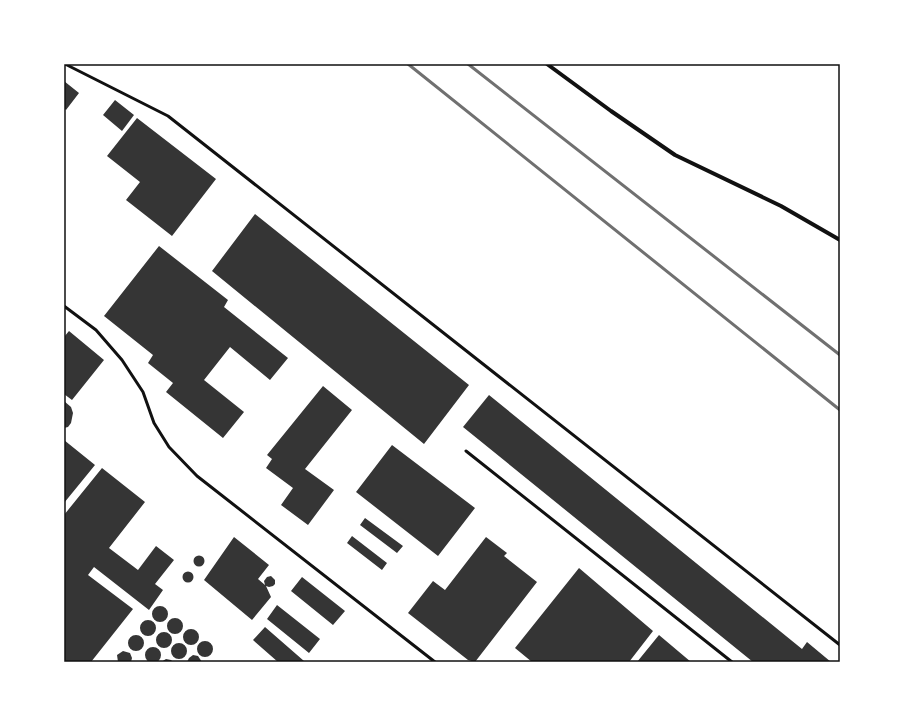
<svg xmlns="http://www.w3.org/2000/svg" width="904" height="726" viewBox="0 0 904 726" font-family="'Fira Sans',sans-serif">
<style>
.building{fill:#353535}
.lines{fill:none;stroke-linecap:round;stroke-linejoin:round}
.service{stroke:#111;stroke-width:3}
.minor{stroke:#111;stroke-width:4}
.rail{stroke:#707070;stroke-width:3}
.neatline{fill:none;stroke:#111;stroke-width:1.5}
</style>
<rect width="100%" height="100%" fill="#fff"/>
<path class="building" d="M64 81 79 93 66 110 64 108Z
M115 100 134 115 122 131 103 115Z
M137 118 216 179 172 236 126 200 140 182 107 156Z
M255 214 469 385 424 444 212 271Z
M159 246 228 300 224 307 288 358 270 380 230 347 204 380 244 412 223 438 166 392 173 383 148 363 153 355 104 316Z
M69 331 104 360 72 400 64 394V337Z
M323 386 352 410 305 469 334 490 308 525 281 505 293 488 266 468 272 459 267 455Z
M489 395 802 649 807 642 831 662H753L463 427Z
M64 401 71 407 73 413 71 423 68 427 64 428Z
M64 440 95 465 64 503Z
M392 445 475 508 438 556 356 492Z
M102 468 145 502 109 548 138 570 156 546 174 560 155 584 163 590 149 610 94 567 88 575 133 609 91 662H64V515Z
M365 518 403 546 397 553 360 525Z
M352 536 387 563 382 570 347 543Z
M234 537 269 565 258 579 265 585 264 581 267 577 271 576 275 580V584L273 586 269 587 266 586 271 597 252 620 204 580Z
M486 537 507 553 504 556 537 582 475 662 468 660 408 613 433 581 445 590Z
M193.5 561a5.5 5.5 0 1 1 11 0a5.5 5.5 0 1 1-11 0Z
M579 568 653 631 629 662H532L515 648Z
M182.5 577a5.5 5.5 0 1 1 11 0a5.5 5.5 0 1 1-11 0Z
M302 577 345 611 333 625 291 591Z
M277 605 320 639 309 653 267 619Z
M152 614a8 8 0 1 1 16 0a8 8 0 1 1-16 0Z
M167 626a8 8 0 1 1 16 0a8 8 0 1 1-16 0Z
M140 628a8 8 0 1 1 16 0a8 8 0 1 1-16 0Z
M265 627 304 661 303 662H278L253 640Z
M183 637a8 8 0 1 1 16 0a8 8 0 1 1-16 0Z
M156 640a8 8 0 1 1 16 0a8 8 0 1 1-16 0Z
M659 635 691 662H637Z
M128 643a8 8 0 1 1 16 0a8 8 0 1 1-16 0Z
M197 649a8 8 0 1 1 16 0a8 8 0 1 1-16 0Z
M171 651a8 8 0 1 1 16 0a8 8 0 1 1-16 0Z
M145 655a8 8 0 1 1 16 0a8 8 0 1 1-16 0Z
M123 651 130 653 132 658 131 662H118L117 655Z
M193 655 198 656 202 662H187L189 658Z
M166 659 171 660 173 662H161Z"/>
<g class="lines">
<path class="service" d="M65 64 168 116 840 645
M64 306 96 330 122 360 143 392 154 423 169 447 197 476 435 662
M466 451 732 662"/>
<path class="minor" d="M547 64 611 111 675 155 781 206 840 240"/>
<path class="rail" d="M408 64 840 410
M468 64 840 355"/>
</g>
<rect width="904" height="726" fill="none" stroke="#ffffff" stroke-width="130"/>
<rect x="65" y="65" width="774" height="596" class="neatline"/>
</svg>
